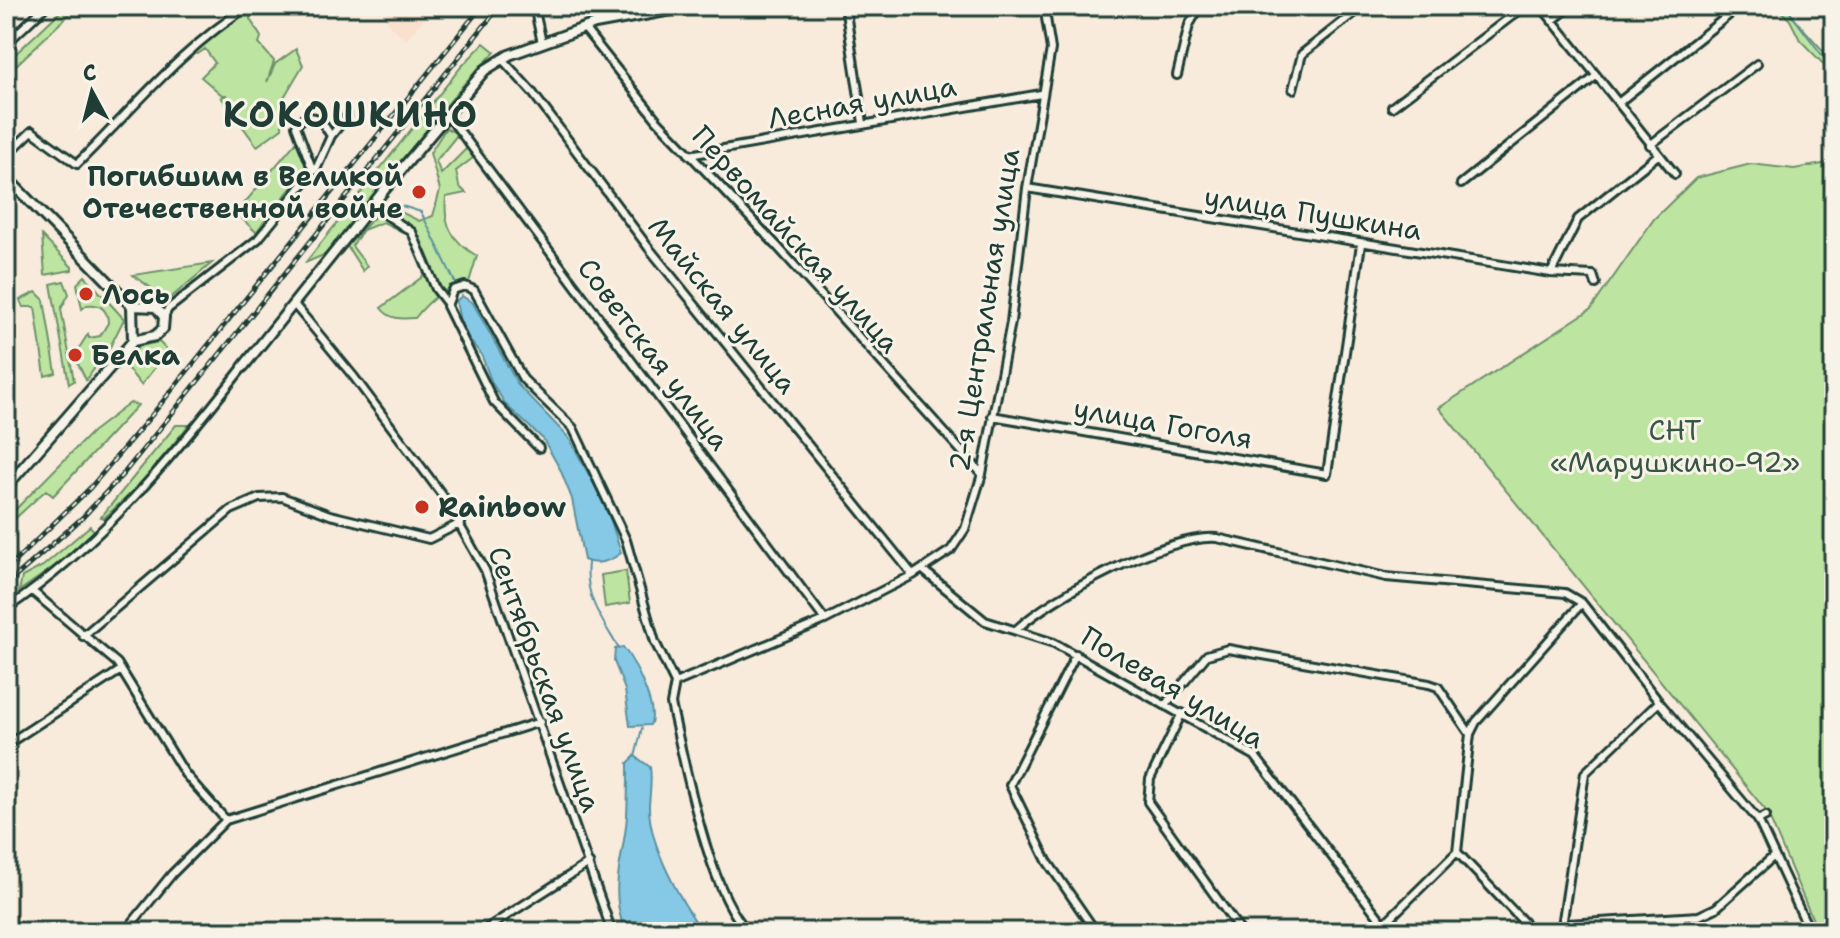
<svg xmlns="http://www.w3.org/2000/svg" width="1840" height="938" viewBox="0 0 1840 938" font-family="'Shantell Sans',sans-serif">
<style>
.built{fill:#fae1ce}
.green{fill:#bde5a1;stroke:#6e916a;stroke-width:2}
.water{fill:#85c9e6;stroke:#5c919f;stroke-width:2}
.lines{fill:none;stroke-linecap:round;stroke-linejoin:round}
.stream{stroke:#5c919f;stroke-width:2}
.street-casing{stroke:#1f3d34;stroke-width:12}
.secondary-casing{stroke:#1f3d34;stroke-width:14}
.street{stroke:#f7f3e8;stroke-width:6}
.secondary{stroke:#f7f3e8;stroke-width:8}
.rail-casing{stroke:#1f3d34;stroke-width:5}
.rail{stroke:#f7f3e8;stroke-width:2;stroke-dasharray:6;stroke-linecap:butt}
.poi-dot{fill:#c8321e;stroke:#f7f3e8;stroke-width:3}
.labels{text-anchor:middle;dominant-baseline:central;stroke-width:6;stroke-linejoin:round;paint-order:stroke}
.street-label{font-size:28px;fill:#1f3d34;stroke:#f7f3e8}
.poi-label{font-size:28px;font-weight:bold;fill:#1f3d34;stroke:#f7f3e8;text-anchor:start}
.park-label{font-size:28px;fill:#375644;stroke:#f7f3e8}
.district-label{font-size:36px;font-weight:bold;letter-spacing:2px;fill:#1f3d34;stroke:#f7f3e8}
</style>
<rect width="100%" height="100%" fill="#f8ebdc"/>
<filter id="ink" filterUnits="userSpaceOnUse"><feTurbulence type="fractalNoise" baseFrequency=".0125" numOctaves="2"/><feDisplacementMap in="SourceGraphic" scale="16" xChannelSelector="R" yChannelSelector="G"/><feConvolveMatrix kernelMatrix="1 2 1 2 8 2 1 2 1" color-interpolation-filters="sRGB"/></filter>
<g filter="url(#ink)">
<path class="built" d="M386 6H435L406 40 388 24Z"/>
<path class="green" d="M66 6H78L6 75V63Z
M253 6 250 19 261 37 259 44 274 61 267 82 275 64 296 49 303 65 283 99 282 128 257 146 221 97 227 95H222L201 77 215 63 205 49 198 54 191 52Z
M1776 6H1789L1792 16 1825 53 1834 54V75L1800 40 1790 20Z
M484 43 495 52 464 84 326 254 305 263 461 67Z
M446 128 458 134 436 161 441 174 468 147 473 158 456 171 459 186 466 193 446 197C443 225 452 241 477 256L469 282C446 286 429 300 415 318 401 319 390 320 381 308L422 277 427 267 409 235 383 222 363 230 352 246 367 266 363 271 347 246 378 213 385 219 401 212 419 221 433 216 440 190 430 153Z
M296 142 306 165 302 174 256 232 236 213Z
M1834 162V932H1818L1767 812 1439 408 1591 309 1654 219 1696 178 1751 164 1794 169Z
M42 236 72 267V270L45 275Z
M212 263 168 300 133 275Z
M85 276 124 319 110 347 86 380 74 356 88 334 89 338 100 336 108 323C108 310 100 303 87 305L82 309 77 284Z
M64 281 69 294 61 309 74 381 69 384 51 284Z
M36 292 44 300 56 373 45 376 35 307H23L20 300Z
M159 342 167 350 165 355 141 385 122 362 140 346Z
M130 403 138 405 53 496 46 490 6 527V519L92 432Z
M176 425H189L139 486 104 518 101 517Z
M90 526 94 531 58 564 19 591 22 577 43 566Z
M626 571 630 603 605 607 601 575Z"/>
<path class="water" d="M462 296 473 303 518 385 569 438 607 508 621 553C611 561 596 566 584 560L572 499 560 469 543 439 506 405 492 383 481 354 462 331 456 301Z
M623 647C634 661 659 710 650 725L630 726 625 690 614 661 615 649Z
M635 756 650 767C652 780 650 791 649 805 648 844 681 902 703 932H626L624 928C608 886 625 855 627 815 628 798 628 780 628 763Z"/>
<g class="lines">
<path class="stream" d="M1785 6 1834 71
M402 206 421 212 455 282
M588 563C584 598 603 621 619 649
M635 757 642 728"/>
<g class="street-casing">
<path id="street" d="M534 6 542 43
M845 6 863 123
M1541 6 1675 174
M1552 21 1571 6
M584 28 657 120 777 246 982 474
M6 44 46 6
M502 59 532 92 648 247 913 575
M1177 75 1189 25 1200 6
M1293 89 1302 54 1363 6
M1618 103 1740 6
M1392 107 1525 6
M447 114 825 620
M1650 145 1757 64
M689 155 1041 94
M6 156 32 131 77 164C133 109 183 47 249 6
M313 171 296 126 301 120C318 112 323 123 331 136
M1461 184 1596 76
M1027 188 1551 273 1593 275 1596 284
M371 205 412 232 436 289 446 302
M1551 273 1578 219 1658 155
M293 303 354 377 443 496 485 570 612 932
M164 317 168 309 258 239 317 167 331 136 347 116
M992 416 1327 474 1361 244
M539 448 494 402 447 306 453 290 465 286 474 290 523 379 573 428 626 540 655 642 675 683
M923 570 985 621 1054 643 1255 756 1390 932
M32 591 117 663 185 774 226 820
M6 609C99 547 174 455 243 367
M1017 629C1052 596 1168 534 1217 538L1386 577 1565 593 1582 603 1659 702
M83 636 231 510 259 498 282 497 330 515 429 539 461 523
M1076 654 1010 785 1047 861 1096 932
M675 683 825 620 913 575 951 550 965 529 982 474 1011 322 1027 188 1051 49 1044 6
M675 683 671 704C684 759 709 896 749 932
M1166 704 1207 655 1228 649 1429 684 1438 687 1470 734
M1182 713 1150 779 1148 802 1241 932
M6 745 121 670
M1758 820 1810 932
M1457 852 1533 932
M1384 924 1457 852 1470 734 1476 722 1582 603
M1562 926 1585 773 1659 702 1758 820 1766 816
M125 932 172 874 226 820 540 722
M481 932 589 863
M1554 932 1567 924 1699 916 1716 908 1774 856"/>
</g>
<g class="secondary-casing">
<path id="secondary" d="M6 177 132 306 133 341
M243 367 385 189 485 70 509 55 595 24 693 6
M6 487 133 341 155 336 163 329 164 317 156 307 132 306"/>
</g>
<use href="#street" class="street"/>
<use href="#secondary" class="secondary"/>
<g class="rail-casing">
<path id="rail" d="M11 565 90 488 151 416 482 6
M6 585 82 518 124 473 500 6"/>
</g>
<use href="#rail" class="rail"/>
</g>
</g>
<g class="poi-dot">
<circle cx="419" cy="192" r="8"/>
<circle cx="86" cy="294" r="8"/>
<circle cx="75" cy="355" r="8"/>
<circle cx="422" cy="507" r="8"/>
</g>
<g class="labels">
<g class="street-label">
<text transform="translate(862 102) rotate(-10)">Лесная улица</text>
<text transform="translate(1313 213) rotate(9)">улица Пушкина</text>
<text transform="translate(796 239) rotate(48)">Первомайская улица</text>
<text transform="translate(723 305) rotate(51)">Майская улица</text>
<text transform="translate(984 310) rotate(-81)">2-я Центральная улица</text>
<text transform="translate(654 354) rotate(53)">Советская улица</text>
<text transform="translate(1163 423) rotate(10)">улица Гоголя</text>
<text transform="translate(545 679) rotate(70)">Сентябрьская улица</text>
<text transform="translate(1173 687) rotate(31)">Полевая улица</text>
</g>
<g class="poi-label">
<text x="403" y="176" text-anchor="end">Погибшим в Великой<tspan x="403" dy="32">Отечественной войне</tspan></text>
<text x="102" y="294">Лось</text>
<text x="91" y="355">Белка</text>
<text x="438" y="507">Rainbow</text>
</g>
<g class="park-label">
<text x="1675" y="430">СНТ<tspan x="1675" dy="32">«Марушкино-92»</tspan></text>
</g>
<g class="district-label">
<text x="351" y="114">КОКОШКИНО</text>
</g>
</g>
<rect width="1840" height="938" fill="none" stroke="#f7f3e8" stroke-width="32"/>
<rect x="16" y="16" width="1808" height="906" fill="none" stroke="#1f3d34" stroke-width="3" filter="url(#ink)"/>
<g transform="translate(92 92) rotate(353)" stroke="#f7f3e8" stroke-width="6" paint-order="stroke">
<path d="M0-6L14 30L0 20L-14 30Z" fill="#1f3d34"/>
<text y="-12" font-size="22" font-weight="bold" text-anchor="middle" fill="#1f3d34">С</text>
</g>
</svg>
